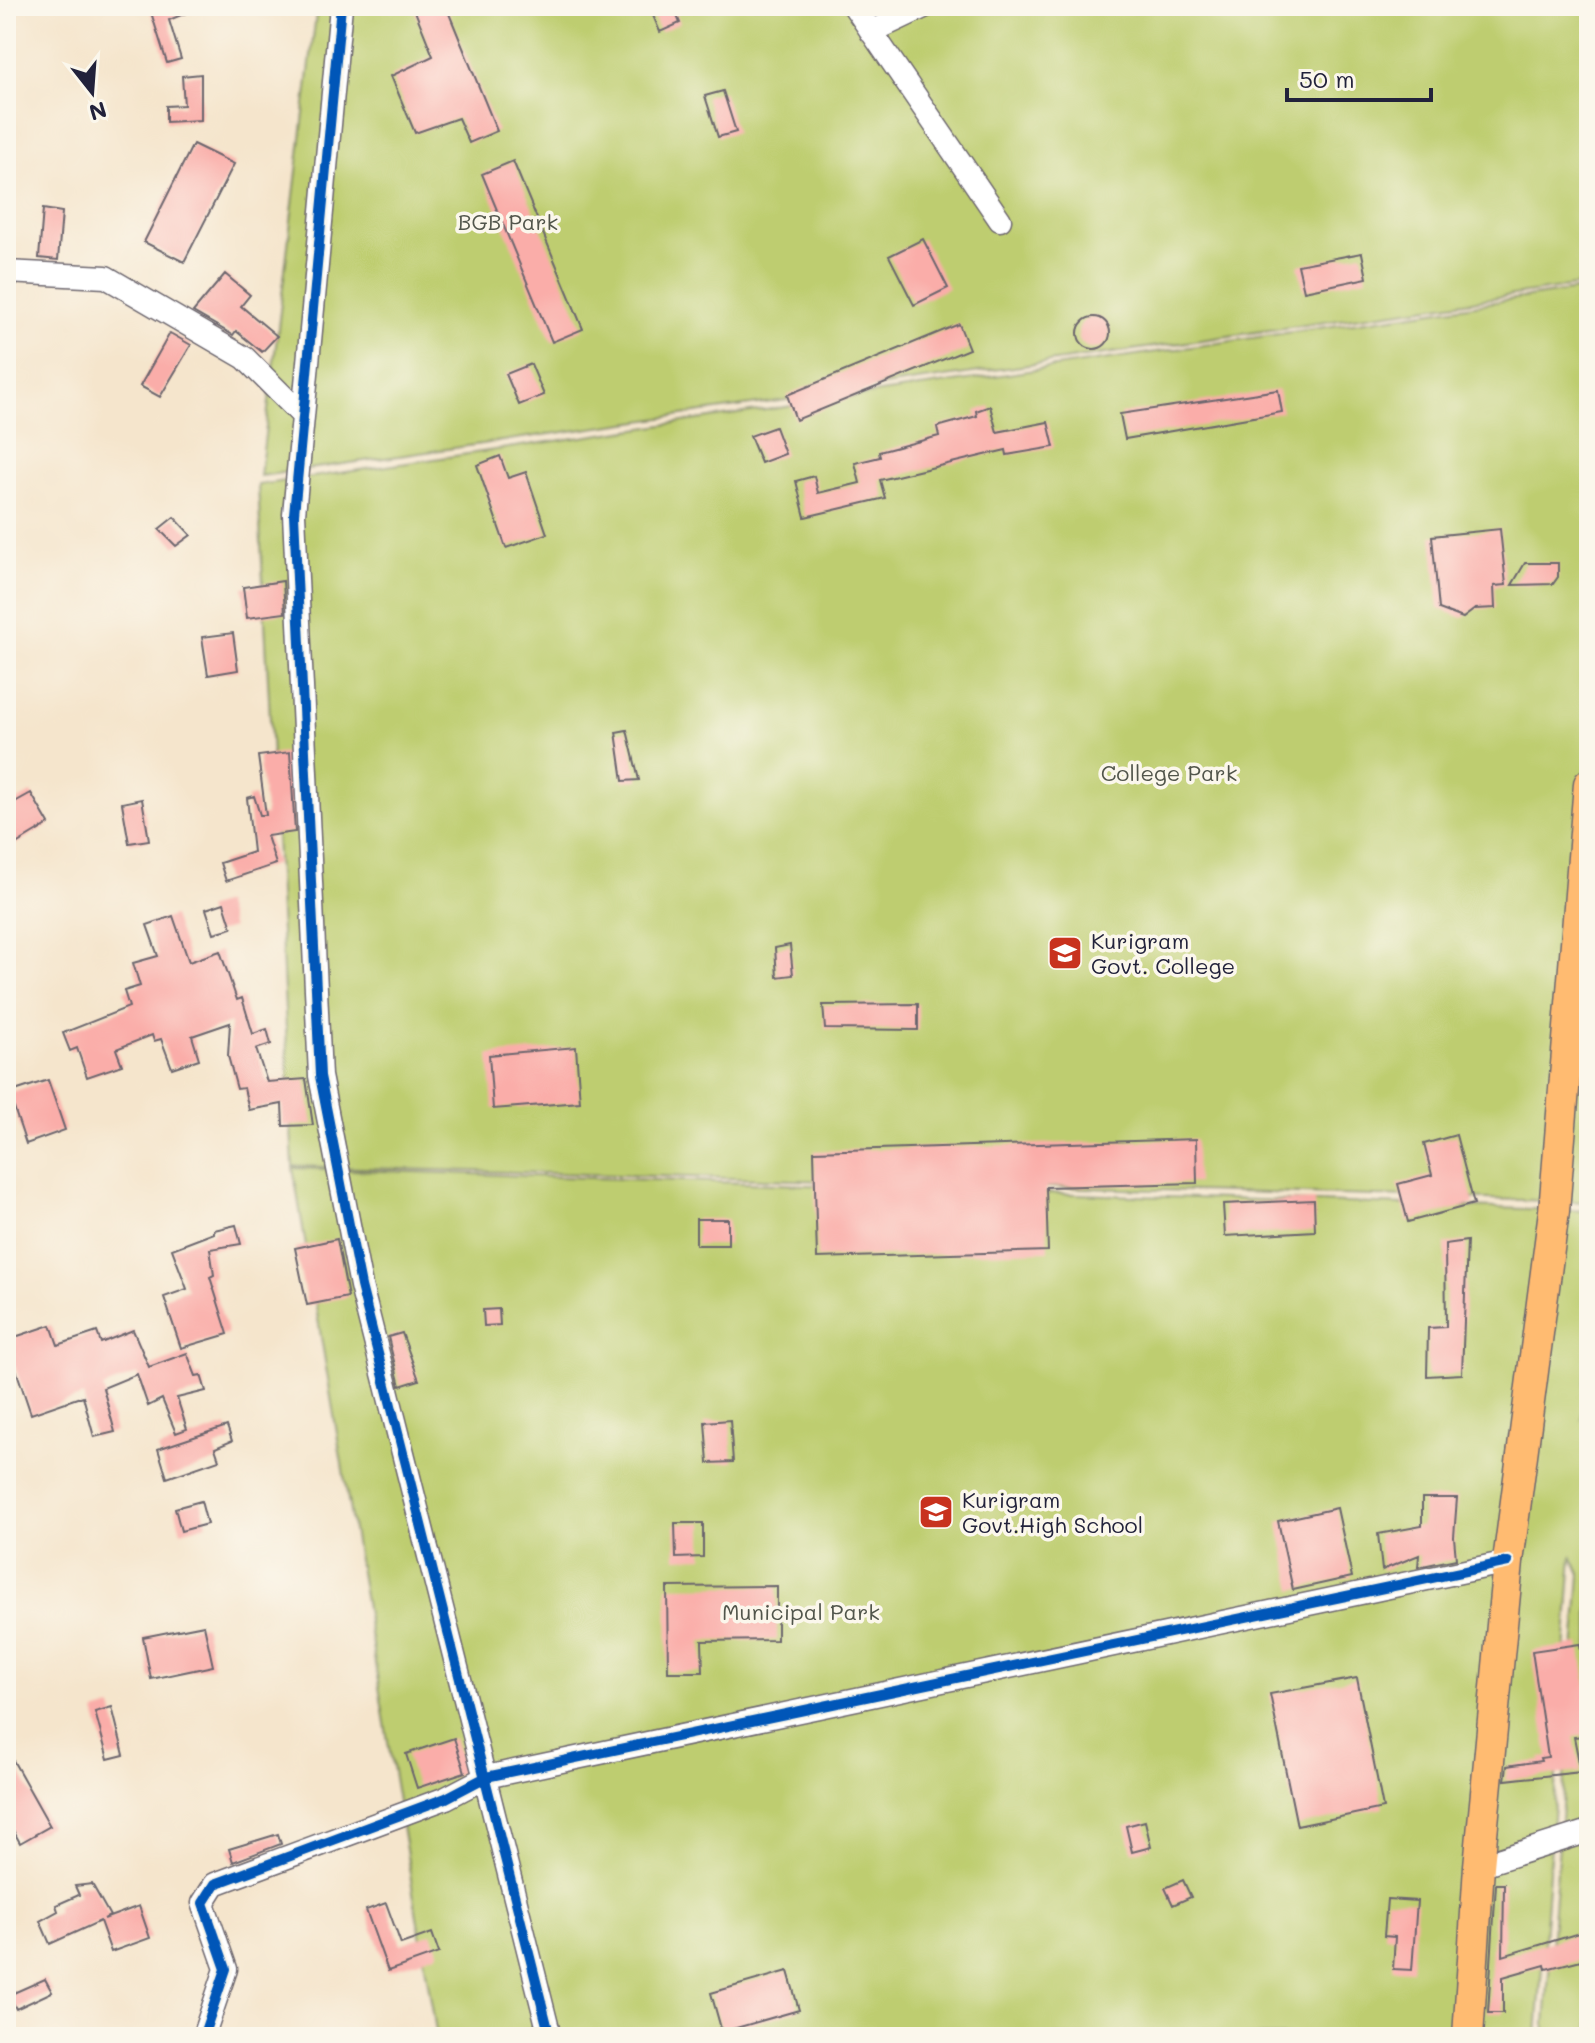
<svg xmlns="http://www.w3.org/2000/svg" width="1595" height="2043" viewBox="0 0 1595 2043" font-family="Mali,sans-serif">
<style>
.green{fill:#becd70;stroke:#707856;stroke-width:2}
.building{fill:#faada9}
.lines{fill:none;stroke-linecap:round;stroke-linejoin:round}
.minor-casing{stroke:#6c666e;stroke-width:25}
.major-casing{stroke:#6c666e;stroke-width:33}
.minor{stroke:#fff;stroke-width:22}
.major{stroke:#ffbb71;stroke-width:30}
.cycleway-casing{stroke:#fbf7ec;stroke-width:15}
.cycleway{stroke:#0057b8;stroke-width:10}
.labels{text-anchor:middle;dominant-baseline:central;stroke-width:7;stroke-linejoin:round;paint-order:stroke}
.park-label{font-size:22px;fill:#51554b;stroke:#fbf7ec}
.poi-label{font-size:22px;fill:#22223b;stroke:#fbf7ec;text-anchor:start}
</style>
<rect width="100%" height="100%" fill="#fbf7ec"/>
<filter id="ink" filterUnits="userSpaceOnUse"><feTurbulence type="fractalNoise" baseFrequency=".0125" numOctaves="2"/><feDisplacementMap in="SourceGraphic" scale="16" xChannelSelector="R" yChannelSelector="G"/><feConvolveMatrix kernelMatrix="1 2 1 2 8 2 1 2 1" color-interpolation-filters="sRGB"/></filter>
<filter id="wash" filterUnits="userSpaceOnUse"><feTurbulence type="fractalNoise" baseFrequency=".006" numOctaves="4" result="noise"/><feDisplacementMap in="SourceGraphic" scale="32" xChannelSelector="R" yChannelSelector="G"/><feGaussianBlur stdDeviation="1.8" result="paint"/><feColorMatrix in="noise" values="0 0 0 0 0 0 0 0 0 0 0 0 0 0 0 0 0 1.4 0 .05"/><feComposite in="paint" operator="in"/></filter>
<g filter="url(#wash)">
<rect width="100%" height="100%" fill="#f5e5cc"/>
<path class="green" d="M317 6H1589V284L260 476Z
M1589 288V1202L293 1166 258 485Z
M293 1168 1589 1211V1321L1582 1418 1589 1408V2037H1544L1580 1574 1572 1556 1537 2036 437 2037Z"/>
<g id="blocks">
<path class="building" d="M149 6H203L169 20 181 59 167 63Z
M413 6H446L497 131 469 143 458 118 415 133 391 76 433 56Z
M673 6 680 23 660 32 652 13Z
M201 74V120L166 122V106L184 105 182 76Z
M723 91 736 132 718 137 705 96Z
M193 144 234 164 184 262 144 242Z
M513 161 583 329 552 342 482 174Z
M43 209 62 212 58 260 39 258Z
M923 239 948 288 914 305 889 256Z
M1362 253 1367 278 1304 291 1298 265Z
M225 274 250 295 241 306 277 336 262 352 236 331 233 335 193 312Z
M1078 333a16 16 0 1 1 32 0a16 16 0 1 1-32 0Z
M959 324 969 349 796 420 787 395Z
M170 333 191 345 160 397 140 386Z
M531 364 544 395 519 405 506 374Z
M1278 390 1282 412 1125 439 1120 414Z
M990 406 997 432 1048 422 1054 447 1007 455 1006 450 880 480 885 498 805 517 796 481 814 476 818 493 860 483 855 463 880 457 879 452 939 436 937 427 977 416 976 411Z
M775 427 785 454 761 463 750 436Z
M500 456 508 478 526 472 547 534 506 548 477 465Z
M174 517 191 535 176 546 159 529Z
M1500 529 1506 585 1494 586 1495 608 1475 609 1463 618 1439 609 1432 536Z
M1525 563H1558V577L1553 584 1512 585Z
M283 581 285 613 247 618 243 587Z
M233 633 238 670 208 675 202 637Z
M627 730 639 780 623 781 616 732Z
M290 752 295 832 267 836 276 864 226 881 220 863 253 852 247 798 254 796 260 815H266L258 756Z
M31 793 49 824 6 850V807Z
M142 799 149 840 129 843 122 803Z
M224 903 232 928 214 933 206 909Z
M173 916 189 962 220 951 237 1000 242 998 253 1034 267 1029 271 1044 256 1049 267 1082 306 1079 313 1125 283 1126 282 1104 249 1110 244 1088 237 1089 228 1056 230 1023 192 1036 199 1059 172 1068 161 1039 154 1041 152 1035 116 1049 122 1065 87 1077 77 1048 70 1051 63 1033 129 1007 124 991 140 986 133 963 158 956 147 925Z
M790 945 793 975 777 977 775 948Z
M918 1004V1030L825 1029 823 1005Z
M576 1047 580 1102 493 1109 489 1055Z
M48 1080 65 1130 26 1144 9 1093Z
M1456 1135 1474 1204 1408 1222 1398 1184 1432 1175 1424 1144Z
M1196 1139 1197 1183 1046 1187 1048 1251 817 1258 814 1151Z
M1314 1200 1315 1231 1225 1236 1223 1204Z
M696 1219H728V1245H696Z
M236 1225 241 1244 210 1249 214 1275 210 1277 228 1334 181 1348 164 1297 187 1289 172 1249 214 1233V1230Z
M337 1239 348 1297 307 1305 295 1248Z
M1467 1241 1462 1374 1427 1376 1428 1328 1446 1327 1445 1244Z
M499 1309 500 1325 484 1326 483 1310Z
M51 1325 58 1345 97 1332 101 1343 133 1330 149 1367 187 1353 196 1376 201 1375 206 1391 177 1398 187 1429 176 1433 162 1399 148 1406 137 1374 103 1388 115 1432 94 1437 83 1396 31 1414 6 1340Z
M402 1333 419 1380 400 1386 388 1337Z
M730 1420 733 1462 708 1463 705 1422Z
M227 1426 232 1441 215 1448 219 1460 167 1478 158 1449Z
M1422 1498H1457L1454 1537 1456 1559 1418 1567 1419 1555 1382 1570 1378 1534 1422 1526Z
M201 1501 207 1524 181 1531 175 1508Z
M1337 1508 1352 1577 1293 1590 1278 1521Z
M675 1523H703V1557L676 1558Z
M777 1586V1640L702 1641 703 1672H668L667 1587Z
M204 1625 213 1666 151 1679 143 1637Z
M1580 1644 1589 1700V1735L1574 1737 1581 1772 1505 1780 1507 1766 1541 1761 1540 1758 1548 1757 1532 1651Z
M1357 1678 1383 1808 1297 1826 1270 1694Z
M112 1707 124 1755 108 1759 95 1712Z
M454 1738 465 1772 417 1788 406 1754Z
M6 1748 50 1826 20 1843 6 1817Z
M1145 1821 1151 1847 1132 1852 1126 1826Z
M278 1834 281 1844 233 1862 229 1849Z
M1183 1880 1191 1897 1173 1905 1165 1888Z
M92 1884 110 1916 104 1919 139 1906 150 1938 111 1952 100 1921 50 1944 40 1921 58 1911 56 1905 79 1895 75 1886Z
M1496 1884H1504L1503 1956 1589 1930V1958L1546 1969 1545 1965 1503 1977V2013H1488Z
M1387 1899 1417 1901 1412 1970 1393 1969 1395 1937 1384 1936Z
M386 1903 401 1944 432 1933 439 1953 388 1971 366 1910Z
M788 1971 799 2010 722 2032 711 1993Z
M45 1979 52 1992 16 2009 9 1995Z"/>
</g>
</g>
<g filter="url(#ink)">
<use href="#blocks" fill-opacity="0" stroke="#6c666e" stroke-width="2"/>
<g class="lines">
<g class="minor-casing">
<path id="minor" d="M341 6 294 514 320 1076 361 1286 550 2037
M854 6 1000 220
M871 32 926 6
M6 272 106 277 245 358 303 416
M1479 1866 1589 1831
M203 2037 226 1969 203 1903 215 1884 446 1798 486 1777 1508 1562"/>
</g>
<g class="major-casing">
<path id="major" d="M1468 2037 1479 1866 1508 1562 1554 1211 1589 784"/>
</g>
<use href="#minor" class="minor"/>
<use href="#major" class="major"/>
<g class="cycleway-casing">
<path id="cycleway" d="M341 6 294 514 320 1076 361 1286 550 2037
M203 2037 226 1969 203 1903 215 1884 446 1798 486 1777 1508 1562"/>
</g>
<use href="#cycleway" class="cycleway"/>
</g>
</g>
<defs>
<g id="university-square" transform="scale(1.8)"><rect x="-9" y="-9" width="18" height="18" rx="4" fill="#c8321e" stroke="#fbf7ec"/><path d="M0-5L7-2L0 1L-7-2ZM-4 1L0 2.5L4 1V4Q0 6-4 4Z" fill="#fff"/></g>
<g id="school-square" transform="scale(1.8)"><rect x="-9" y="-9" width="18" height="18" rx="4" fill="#c8321e" stroke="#fbf7ec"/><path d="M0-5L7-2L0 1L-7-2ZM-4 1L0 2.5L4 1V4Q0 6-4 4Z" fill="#fff"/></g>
</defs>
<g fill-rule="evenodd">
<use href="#university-square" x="1065" y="953"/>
<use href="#school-square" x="936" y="1512"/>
</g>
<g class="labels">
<g class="park-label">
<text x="508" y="221">BGB Park</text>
<text x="1169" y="772">College Park</text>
<text x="801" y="1611">Municipal Park</text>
</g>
<g class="poi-label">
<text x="1091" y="940">Kurigram<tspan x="1091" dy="25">Govt. College</tspan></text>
<text x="962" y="1499">Kurigram<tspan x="962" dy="25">Govt.High School</tspan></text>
</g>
</g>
<rect width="1595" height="2043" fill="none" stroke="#fbf7ec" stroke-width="32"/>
<g transform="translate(92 92) rotate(163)" stroke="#fbf7ec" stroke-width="6" paint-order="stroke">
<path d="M0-6L14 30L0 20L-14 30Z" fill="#22223b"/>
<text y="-12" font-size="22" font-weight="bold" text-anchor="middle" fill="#22223b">N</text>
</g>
<path d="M1287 88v12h144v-12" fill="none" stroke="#22223b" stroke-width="4"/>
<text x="1299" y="88" font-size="24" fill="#22223b" stroke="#fbf7ec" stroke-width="6" paint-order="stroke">50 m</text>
</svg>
